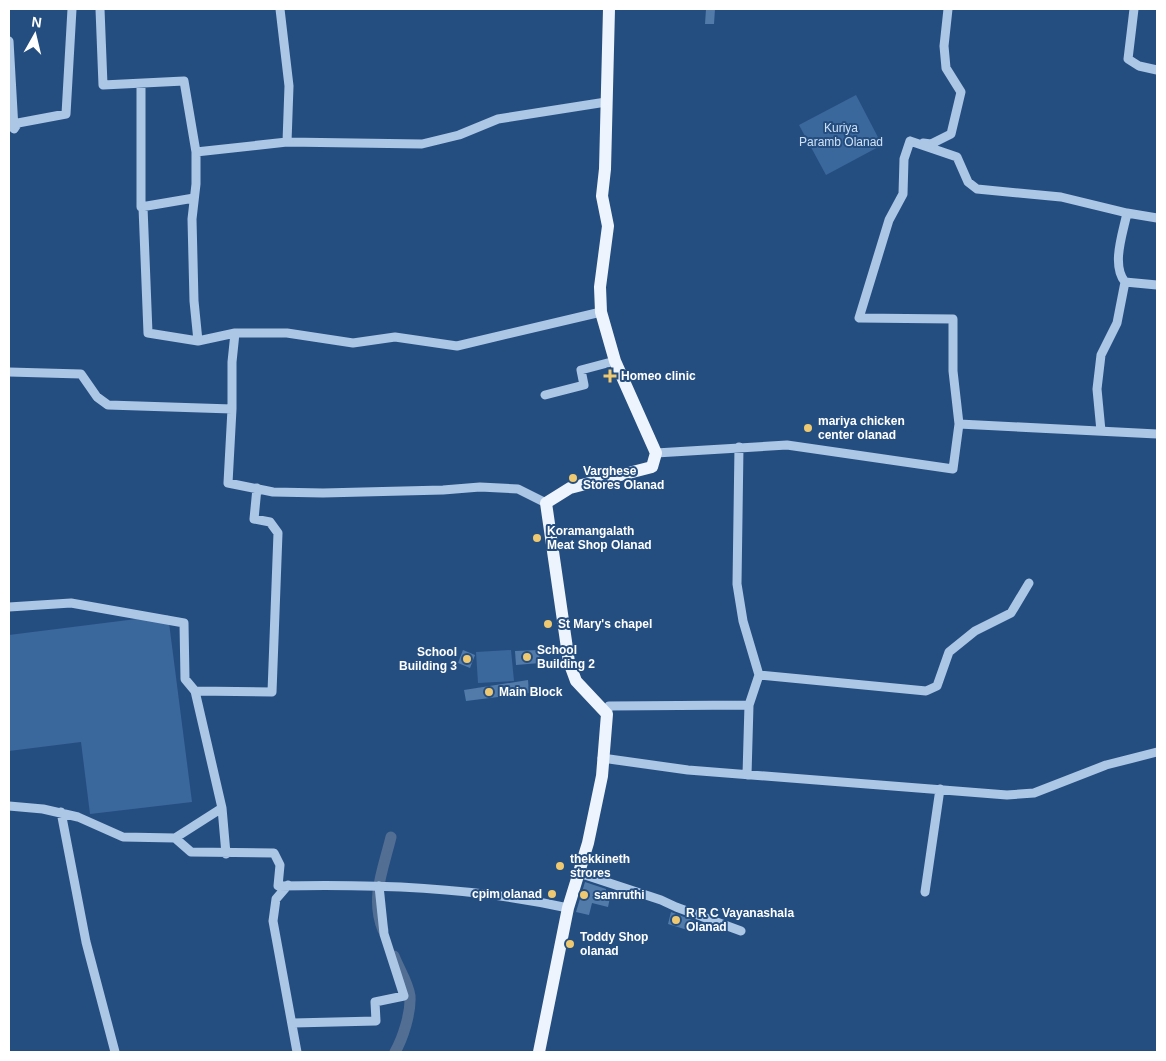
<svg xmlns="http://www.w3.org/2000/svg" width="1166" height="1061" viewBox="0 0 1166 1061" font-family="Helvetica,sans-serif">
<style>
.green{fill:#3a689d}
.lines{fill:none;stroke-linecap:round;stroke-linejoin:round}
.canal{stroke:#526f93;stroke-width:11}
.building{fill:#527baa}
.minor{stroke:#acc7e6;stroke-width:9}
.major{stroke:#edf4fd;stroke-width:12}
.poi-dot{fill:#efc971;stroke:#254e80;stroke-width:2}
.labels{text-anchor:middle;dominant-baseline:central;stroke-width:4;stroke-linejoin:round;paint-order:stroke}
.park-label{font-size:12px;fill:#cfe1f5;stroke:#254e80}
.poi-label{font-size:12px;font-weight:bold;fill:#fff;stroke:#254e80;text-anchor:start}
</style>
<rect width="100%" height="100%" fill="#254e80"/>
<path class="green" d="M856 95 882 145 826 175 799 125Z
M168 615 192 802 90 814 81 742 9 751V635Z
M511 650 514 681 478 683 476 652Z"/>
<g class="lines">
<path class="canal" d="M383 930C370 898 383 870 391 837
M394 956C399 969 408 982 410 996 411 1013 403 1038 395 1052"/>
</g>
<path class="building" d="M706 9H715L714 24H705Z
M463 650 475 655 470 668 458 663Z
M539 650 540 663 516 665 515 651Z
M528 680 529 693 466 701 464 690Z
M585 882 606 889V892L611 893 608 907 592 903 589 915 576 912Z
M671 912 700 923 697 933 668 924Z"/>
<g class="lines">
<path class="minor" d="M100 9 103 85 184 81 196 152V184L192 219 194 301 198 341 235 333 232 362V409
M280 9 289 86 287 142 422 144 459 135 498 119 606 102
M1134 9 1128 59 1139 66 1157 70
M9 41 14 129 18 123 66 114 72 9
M141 84V207L194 198
M910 141 904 159 903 194 889 220 859 318 953 319V371L959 424
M910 141 957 157 968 182 977 189 1061 197 1127 213C1123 233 1111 265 1125 282L1157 285
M923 143 931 144 951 134 961 92 946 68 944 46 948 9
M196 152 287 142
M143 207 148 333 198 341
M1127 213 1157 218
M235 333H287L353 343 395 337 457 346 601 312
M9 372 81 374 97 397 108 405 232 409 228 483 273 492 323 493 443 490 480 487 518 489 546 503
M545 395 584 385 581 370 615 361
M1101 431 1097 389 1101 355 1117 323 1125 282
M739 447 737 584 743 621 759 675 749 705 747 775
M656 453 787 445 953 469 959 424 1157 434
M9 607 71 603 184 623 185 679 195 691
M759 675 926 691 937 686 949 652 975 631 1011 613 1029 583
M607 714 609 706 749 705
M602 758 688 770 1007 795 1034 793 1106 765 1157 752
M9 806 43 809 78 817 123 837 175 838 191 852 274 853 280 865 278 886C375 884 473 887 568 908
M222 808 226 854
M61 812 86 942 115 1052
M175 838 222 808 195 691 272 692 278 533 270 522 254 519 257 488
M579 873 661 900 676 907 741 931
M288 885 276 899 273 921 297 1052
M925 892 940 789
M293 1023 376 1021 375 1002 404 996 384 934 379 886"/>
<path class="major" d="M539 1052 568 908 588 843 602 776 607 714 576 681 569 662 546 503 570 488 652 467 656 453 615 361 601 312 600 287 608 226 602 196 605 169 609 9"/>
</g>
<g class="poi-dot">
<path d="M607.5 368.5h5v5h5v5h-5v5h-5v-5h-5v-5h5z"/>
<circle cx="808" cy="428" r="5"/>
<circle cx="573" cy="478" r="5"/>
<circle cx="537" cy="538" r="5"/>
<circle cx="548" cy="624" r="5"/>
<circle cx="527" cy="657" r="5"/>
<circle cx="467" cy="659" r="5"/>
<circle cx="489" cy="692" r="5"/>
<circle cx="560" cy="866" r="5"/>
<circle cx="552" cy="894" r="5"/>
<circle cx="584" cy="895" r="5"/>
<circle cx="676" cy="920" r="5"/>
<circle cx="570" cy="944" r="5"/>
</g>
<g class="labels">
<g class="park-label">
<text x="841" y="128">Kuriya<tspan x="841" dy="14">Paramb Olanad</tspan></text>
</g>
<g class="poi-label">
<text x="621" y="376">Homeo clinic</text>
<text x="818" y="421">mariya chicken<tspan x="818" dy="14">center olanad</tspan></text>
<text x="583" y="471">Varghese<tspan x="583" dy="14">Stores Olanad</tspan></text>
<text x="547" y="531">Koramangalath<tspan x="547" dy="14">Meat Shop Olanad</tspan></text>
<text x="558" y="624">St Mary's chapel</text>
<text x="537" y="650">School<tspan x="537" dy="14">Building 2</tspan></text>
<text x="457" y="652" text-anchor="end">School<tspan x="457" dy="14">Building 3</tspan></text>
<text x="499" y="692">Main Block</text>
<text x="570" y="859">thekkineth<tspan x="570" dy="14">strores</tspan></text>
<text x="542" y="894" text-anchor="end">cpim olanad</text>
<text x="594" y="895">samruthi</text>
<text x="686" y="913">R R C Vayanashala<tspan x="686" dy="14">Olanad</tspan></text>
<text x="580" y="937">Toddy Shop<tspan x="580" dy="14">olanad</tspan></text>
</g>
</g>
<rect width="1166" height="1061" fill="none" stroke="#ffffff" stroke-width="20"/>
<g transform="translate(35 35) rotate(8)" stroke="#254e80" stroke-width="4" paint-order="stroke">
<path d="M0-4L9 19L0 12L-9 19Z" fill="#ffffff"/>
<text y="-8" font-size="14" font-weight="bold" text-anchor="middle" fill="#ffffff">N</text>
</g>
</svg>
